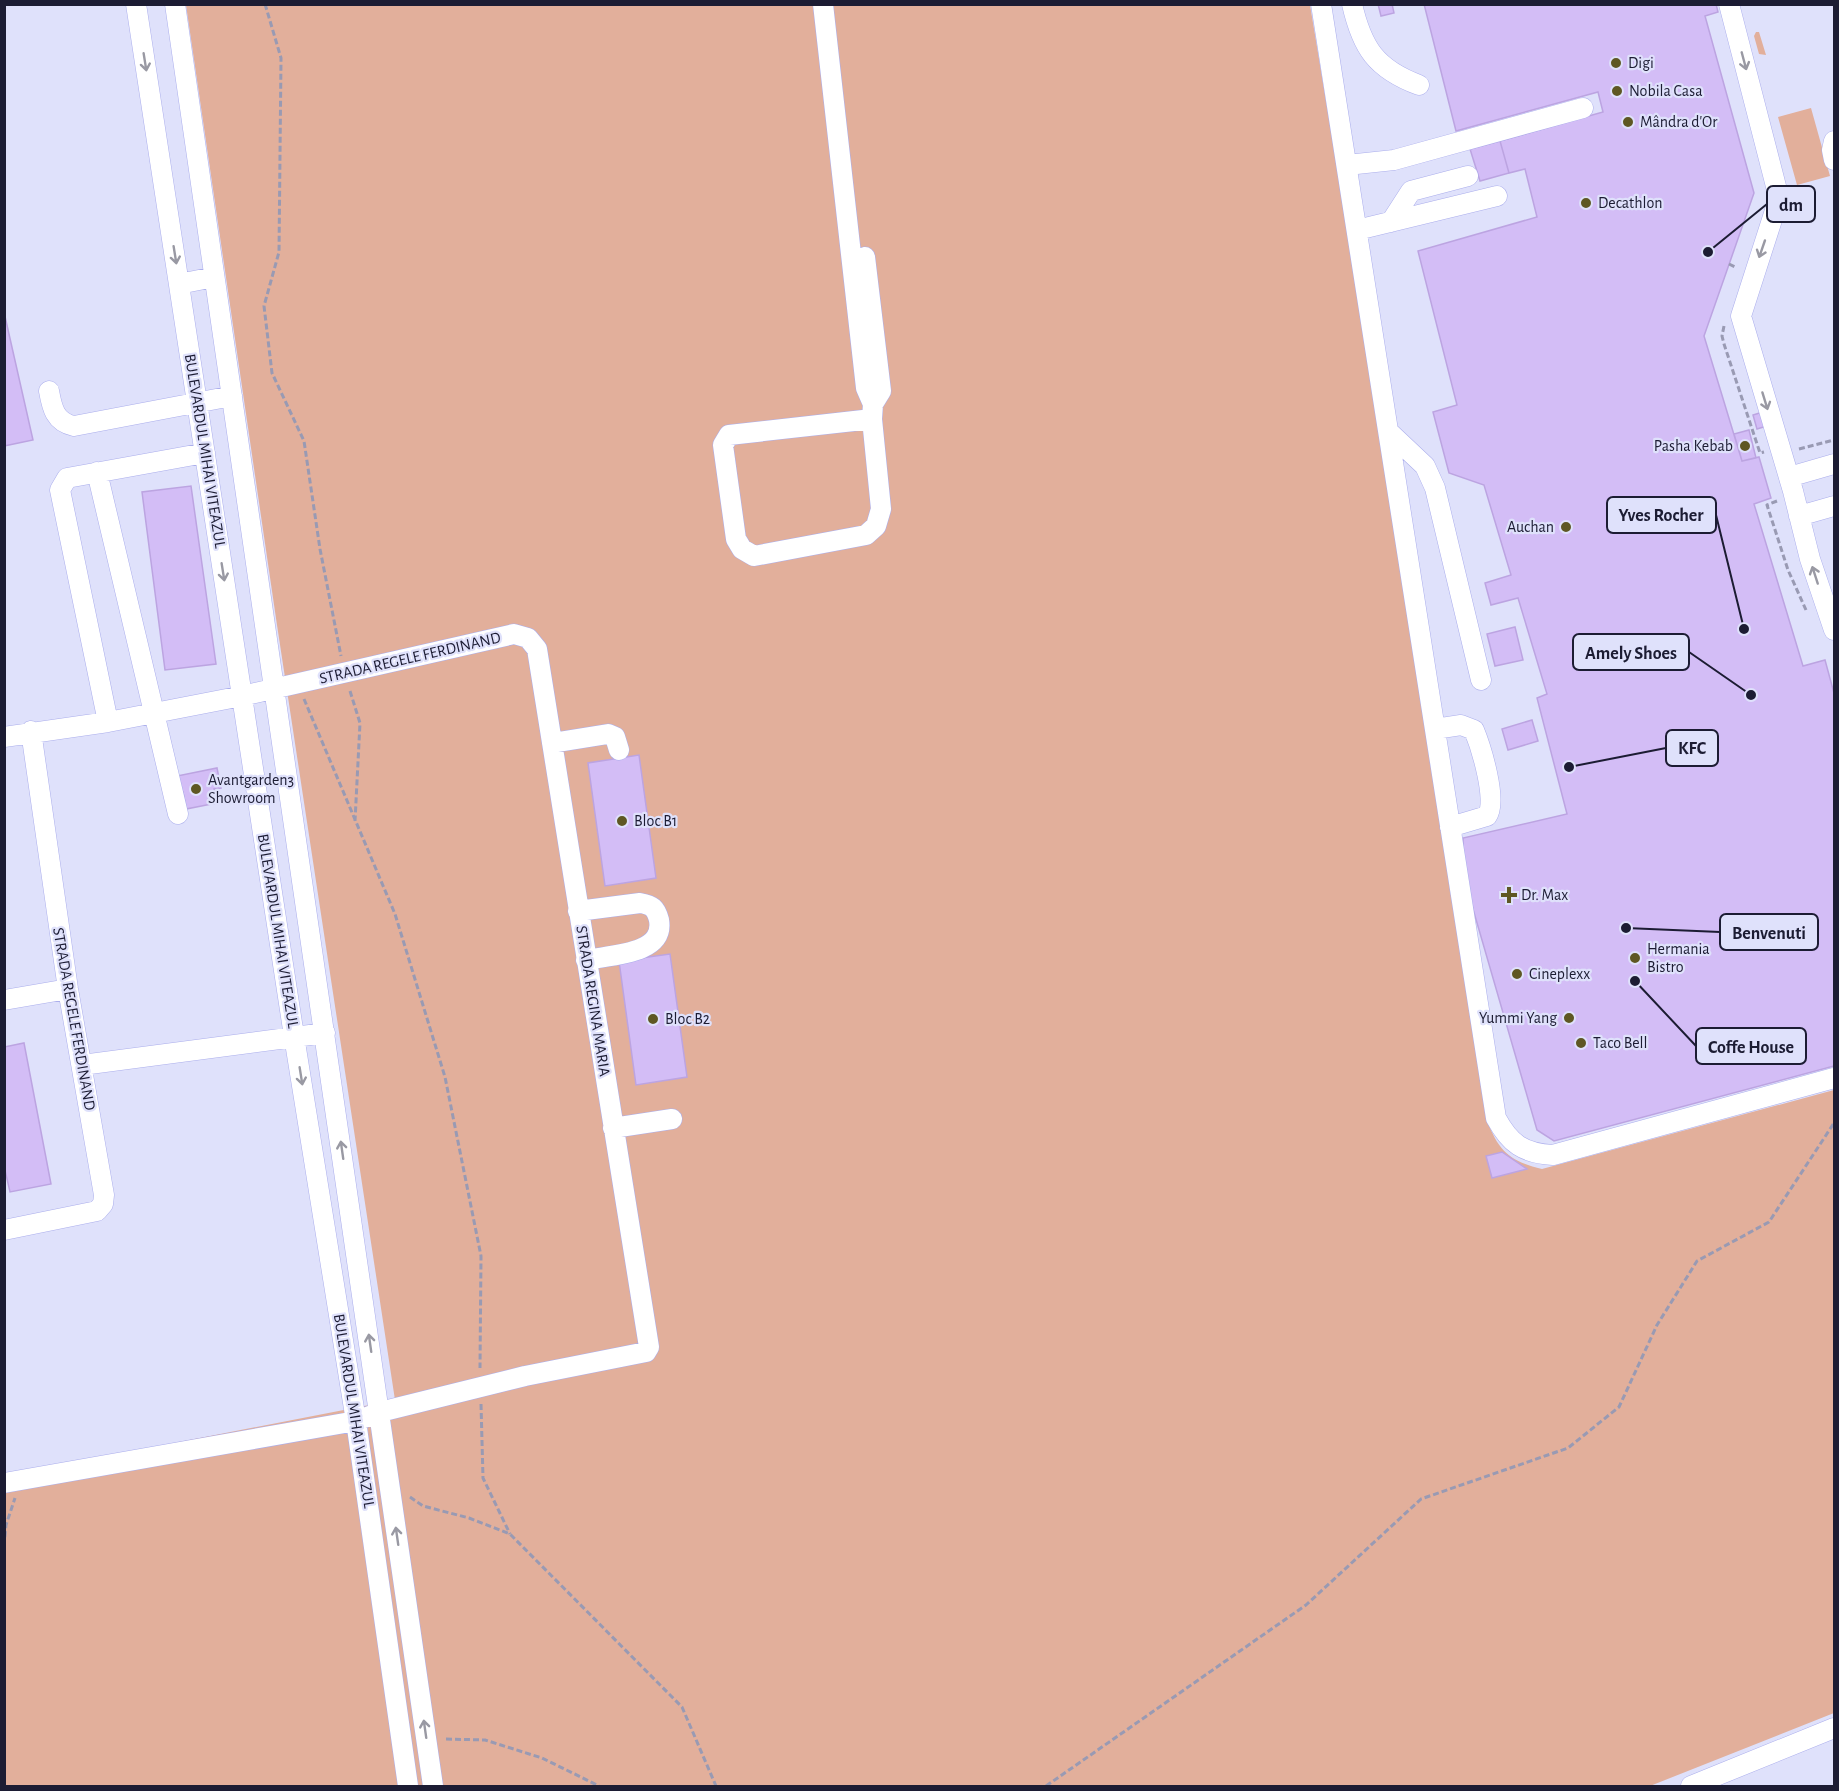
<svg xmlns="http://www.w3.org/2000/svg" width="1839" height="1791" viewBox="0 0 1839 1791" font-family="'Alegreya Sans',sans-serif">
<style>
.green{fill:#e2af9b}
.building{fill:#d3bdf6;stroke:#bca4e1;stroke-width:1.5}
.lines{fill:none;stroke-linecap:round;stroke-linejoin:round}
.minor-casing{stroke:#abaeec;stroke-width:21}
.path{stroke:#999ab3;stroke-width:3;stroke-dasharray:6 3;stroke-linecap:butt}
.minor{stroke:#fff;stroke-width:20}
.oneway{stroke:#9999a3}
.poi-dot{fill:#5e5723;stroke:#dfe1fb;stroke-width:2}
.labels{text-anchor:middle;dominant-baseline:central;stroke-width:4.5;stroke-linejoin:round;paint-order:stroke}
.poi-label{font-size:16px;fill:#1c1c33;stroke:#dfe1fb;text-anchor:start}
.street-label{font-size:16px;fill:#1c1c33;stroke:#dfe1fb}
.leader{fill:none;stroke:#1c1c33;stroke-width:2}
.callout-dot{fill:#1c1c33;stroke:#dfe1fb;stroke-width:2}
.callout{fill:#dfe1fb;stroke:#1c1c33;stroke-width:2}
.callout-label{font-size:18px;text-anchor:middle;font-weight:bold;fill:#1c1c33}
</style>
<rect width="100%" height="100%" fill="#dfe1fb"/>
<path class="green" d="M186 5H1310L1372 376 1486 1117C1497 1149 1508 1161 1542 1169L1834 1090V1713L1650 1786H5V1476L395 1400 277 625Z
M1756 32H1759L1766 55 1759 54 1754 36Z
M1811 108 1830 176 1797 185 1778 117Z"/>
<path class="building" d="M1378 4H1392L1394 13 1381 16Z
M1424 4H1716L1718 12 1705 16 1754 193 1704 336 1742 461 1759 457 1771 498 1754 504 1803 666 1825 660 1834 693V1066L1554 1141 1537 1130 1464 878 1463 838 1567 814 1537 698 1547 694 1518 598 1491 605 1485 583 1511 575 1484 485 1449 473 1433 412 1457 405 1418 251 1537 217 1525 169 1509 173 1500 141 1603 112 1598 92 1456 131Z
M1500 141 1509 173 1480 181 1470 149Z
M4 312 33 440 4 446Z
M1766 411 1770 425 1757 429 1753 415Z
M1749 430 1756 458 1742 461 1734 434Z
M191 486 216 664 165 670 142 492Z
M1515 627 1523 660 1495 666 1487 634Z
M1532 720 1538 741 1508 750 1502 729Z
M639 755 656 878 605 886 588 763Z
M217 768 221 788 214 789 217 803 186 809 183 792 175 793 172 777Z
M670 954 687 1077 636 1085 619 961Z
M24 1043 51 1184 10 1192 4 1166V1047Z
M1502 1152 1527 1169 1492 1178 1486 1156Z"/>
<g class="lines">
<g class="minor-casing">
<path id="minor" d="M136 4 294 1036 356 1421 408 1786
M175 4 433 1786
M823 4 866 388 873 404 872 419 881 509 876 526 866 535 754 556 742 549 736 539 723 445 729 435 872 419
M1321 4 1496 1118C1510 1144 1523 1153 1553 1155L1834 1078
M1352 4C1362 48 1376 69 1419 85
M1729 4 1779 198 1741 316 1793 491 1810 559 1834 630
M1834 141 1832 150 1834 160
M1347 165 1394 160 1583 108
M1391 222 1411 191 1468 176
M1357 230 1497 196
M865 257 881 391 873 404
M179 284 214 277
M49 391C52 408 55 422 74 426L232 396
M1391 434 1425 466 1435 488 1481 680
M97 472 178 814
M1789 477 1834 464
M1799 516 1834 506
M108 722 60 490 67 478 205 453
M1435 729 1461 725 1474 730C1481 747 1498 802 1487 816L1450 827
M4 737 108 722 242 696 514 634 528 638 537 649 649 1347 646 1352 525 1376 380 1412 356 1421 4 1483
M552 743 608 734 615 737 619 750
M578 911 640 903C652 905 656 908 659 920 665 955 610 955 586 960
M4 1000 68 989
M82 1065 325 1033
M613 1128 672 1119
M4 1230 97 1211 103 1204 104 1195 68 989 31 731
M1691 1786 1834 1728"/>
</g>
<path class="path" d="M265 4 281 58 279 252 264 306 272 373 304 441 320 549 341 656
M1729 264 1737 268
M1724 326 1722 336 1724 344 1760 453 1764 452
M1799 449 1834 440
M1777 501 1767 505 1788 570 1806 610
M350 691 360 723 355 821
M304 699 395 914 445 1077 481 1256 480 1368
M481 1404 483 1478 510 1534
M410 1497 423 1506 469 1518 510 1534 682 1707 716 1786
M4 1546 6 1525 15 1498
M446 1739 485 1740 542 1758 599 1786
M1046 1786 1306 1605 1421 1499 1568 1448 1619 1407 1657 1325 1697 1261 1769 1222 1834 1123"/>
<use href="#minor" class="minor"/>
</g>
<defs><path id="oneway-shaft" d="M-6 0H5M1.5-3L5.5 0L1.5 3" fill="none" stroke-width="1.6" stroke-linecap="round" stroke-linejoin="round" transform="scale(1.5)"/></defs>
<g class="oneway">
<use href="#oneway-shaft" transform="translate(1744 61) rotate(75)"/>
<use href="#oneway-shaft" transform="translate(145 62) rotate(81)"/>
<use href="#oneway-shaft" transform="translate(1762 249) rotate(109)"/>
<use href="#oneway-shaft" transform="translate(175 255) rotate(81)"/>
<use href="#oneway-shaft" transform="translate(1765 401) rotate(73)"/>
<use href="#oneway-shaft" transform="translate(223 572) rotate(81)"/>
<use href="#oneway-shaft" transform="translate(1815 575) rotate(-108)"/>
<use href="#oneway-shaft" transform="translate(301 1076) rotate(81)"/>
<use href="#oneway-shaft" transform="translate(342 1150) rotate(-98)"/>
<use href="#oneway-shaft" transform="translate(370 1343) rotate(-98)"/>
<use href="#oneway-shaft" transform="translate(397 1536) rotate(-98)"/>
<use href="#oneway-shaft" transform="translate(425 1729) rotate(-98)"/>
</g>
<g class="poi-dot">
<circle cx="1616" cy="63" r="6"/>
<circle cx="1617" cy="91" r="6"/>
<circle cx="1628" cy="122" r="6"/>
<circle cx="1586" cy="203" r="6"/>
<circle cx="1745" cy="446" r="6"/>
<circle cx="1566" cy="527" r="6"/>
<circle cx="196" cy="789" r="6"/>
<circle cx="622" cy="821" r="6"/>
<path d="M1506 886h6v6h6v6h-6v6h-6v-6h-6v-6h6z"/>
<circle cx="1635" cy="958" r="6"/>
<circle cx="1517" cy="974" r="6"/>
<circle cx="1569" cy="1018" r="6"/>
<circle cx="653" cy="1019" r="6"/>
<circle cx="1581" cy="1043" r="6"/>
</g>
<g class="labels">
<g class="poi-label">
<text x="1628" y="63">Digi</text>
<text x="1629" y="91">Nobila Casa</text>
<text x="1640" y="122">Mândra d'Or</text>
<text x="1598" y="203">Decathlon</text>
<text x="1733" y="446" text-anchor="end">Pasha Kebab</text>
<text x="1554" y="527" text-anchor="end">Auchan</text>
<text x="208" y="780">Avantgarden3<tspan x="208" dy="18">Showroom</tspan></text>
<text x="634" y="821">Bloc B1</text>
<text x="1521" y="895">Dr. Max</text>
<text x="1647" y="949">Hermania<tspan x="1647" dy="18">Bistro</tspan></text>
<text x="1529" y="974">Cineplexx</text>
<text x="1557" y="1018" text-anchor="end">Yummi Yang</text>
<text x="665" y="1019">Bloc B2</text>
<text x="1593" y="1043">Taco Bell</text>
</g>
<g class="street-label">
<text transform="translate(205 451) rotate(81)">BULEVARDUL MIHAI VITEAZUL</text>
<text transform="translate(410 658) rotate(-13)">STRADA REGELE FERDINAND</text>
<text transform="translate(278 931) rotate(81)">BULEVARDUL MIHAI VITEAZUL</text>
<text transform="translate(593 1001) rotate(81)">STRADA REGINA MARIA</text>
<text transform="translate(74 1019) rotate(80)">STRADA REGELE FERDINAND</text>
<text transform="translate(354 1411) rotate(81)">BULEVARDUL MIHAI VITEAZUL</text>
</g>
</g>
<path class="leader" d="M1708 252L1767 204M1744 629L1716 515M1751 695L1689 652M1569 767L1666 748M1626 928L1720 932M1635 981L1696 1046"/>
<g class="callout-dot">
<circle cx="1708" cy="252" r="6"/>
<circle cx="1744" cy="629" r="6"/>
<circle cx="1751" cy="695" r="6"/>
<circle cx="1569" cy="767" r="6"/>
<circle cx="1626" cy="928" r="6"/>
<circle cx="1635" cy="981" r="6"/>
</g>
<g class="callout">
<rect x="1767" y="186" width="48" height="36" rx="6"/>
<rect x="1607" y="497" width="109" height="36" rx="6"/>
<rect x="1573" y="634" width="116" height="36" rx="6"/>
<rect x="1666" y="730" width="52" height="36" rx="6"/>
<rect x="1720" y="914" width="98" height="36" rx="6"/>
<rect x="1696" y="1028" width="110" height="36" rx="6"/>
</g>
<g class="callout-label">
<text x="1791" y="211">dm</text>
<text x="1661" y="521">Yves Rocher</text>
<text x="1631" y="659">Amely Shoes</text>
<text x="1692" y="754">KFC</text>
<text x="1769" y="939">Benvenuti</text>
<text x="1751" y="1053">Coffe House</text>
</g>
<rect width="1839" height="1791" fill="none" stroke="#1c1c33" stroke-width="12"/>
</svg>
